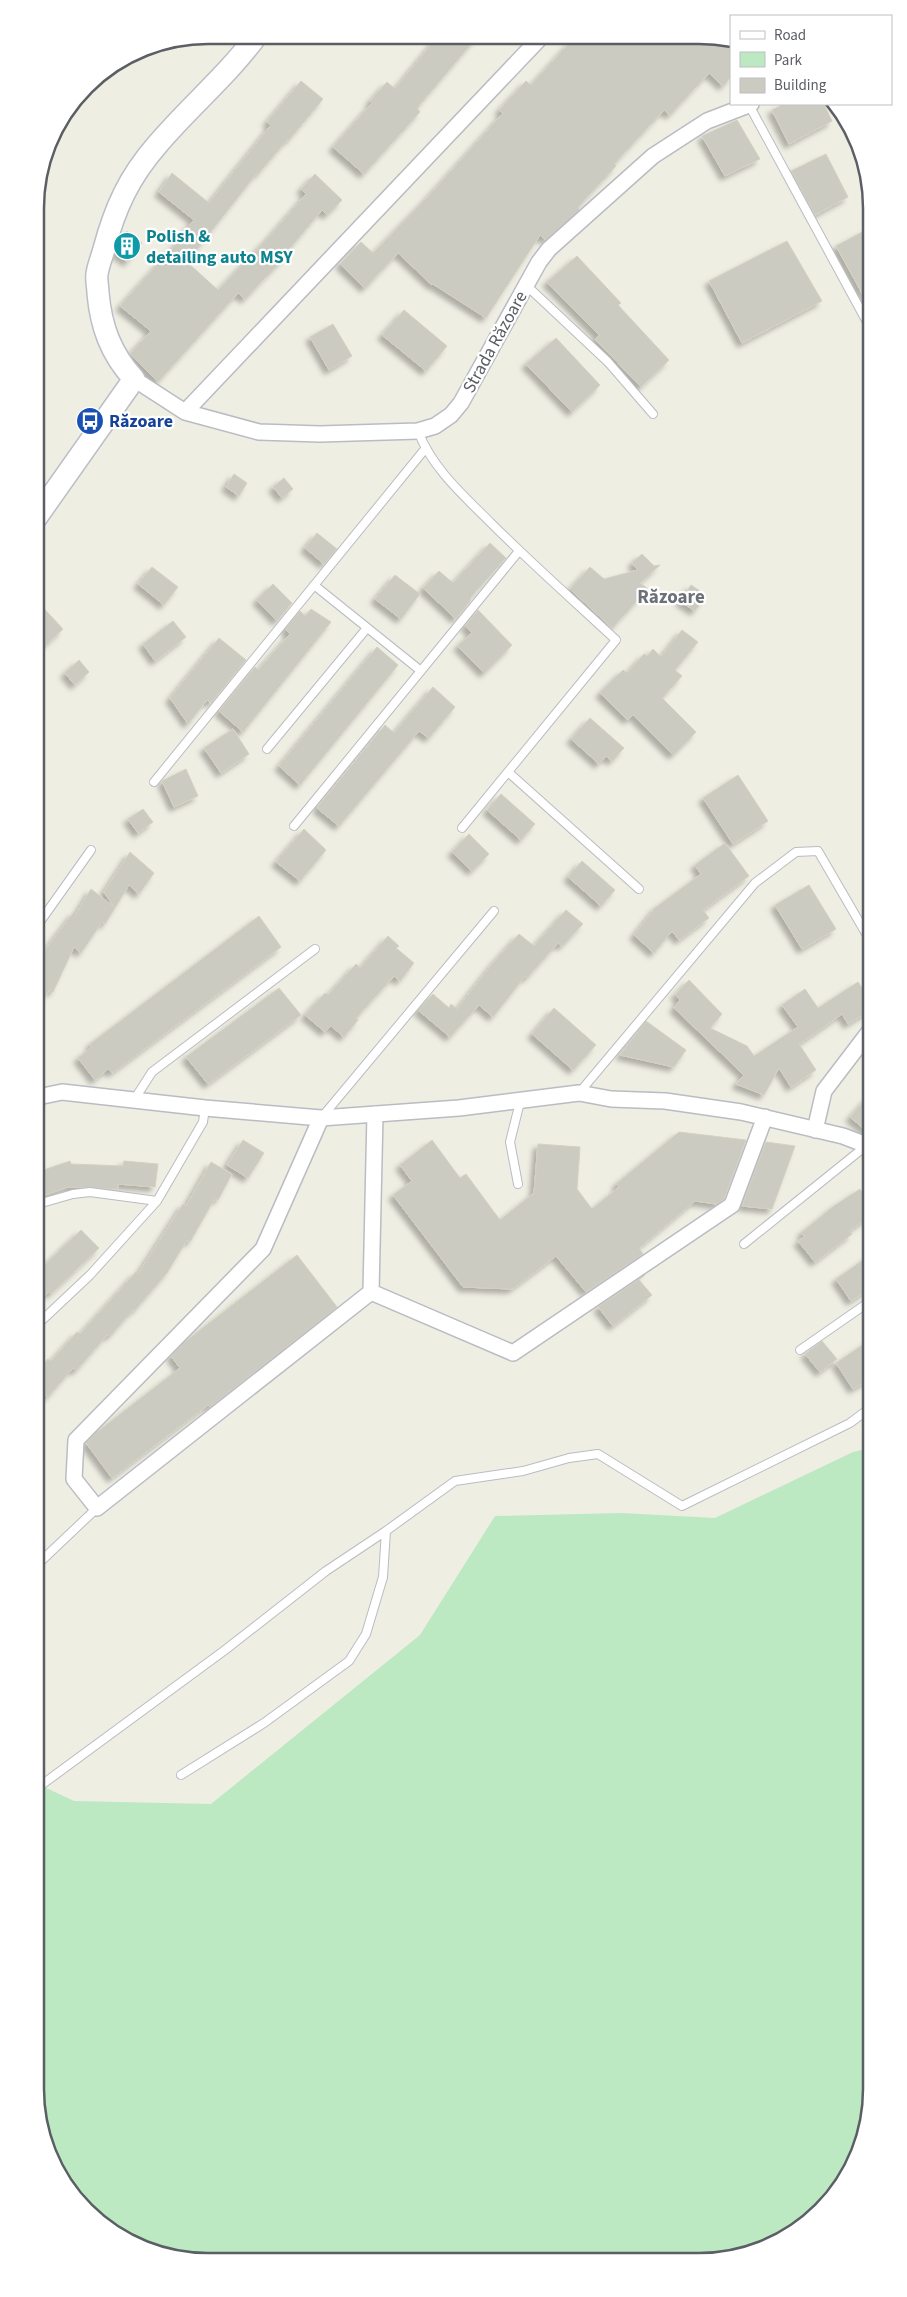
<svg xmlns="http://www.w3.org/2000/svg" width="907" height="2297" viewBox="0 0 907 2297" font-family="'Source Sans 3',sans-serif">
<style>
.green{fill:#bce9c2}
.building{fill:#cccbc1;stroke:#d5d1c0;filter:url(#shadow)}
.lines{fill:none;stroke-linecap:round;stroke-linejoin:round}
.lane-casing{stroke:#babcc3;stroke-width:10}
.street-casing{stroke:#babcc3;stroke-width:18}
.secondary-casing{stroke:#bbbec6;stroke-width:24}
.lane{stroke:#fff;stroke-width:8}
.street{stroke:#fff;stroke-width:15}
.secondary{stroke:#fff;stroke-width:21}
.labels{text-anchor:middle;dominant-baseline:central;stroke-width:4.5;stroke-linejoin:round;paint-order:stroke}
.culture-label{font-size:18px;font-weight:bold;fill:#0d838f;stroke:#fff;text-anchor:start}
.street-label{font-size:18px;fill:#5b5e65;stroke:#fff}
.transit-label{font-size:18px;font-weight:bold;fill:#164399;stroke:#fff;text-anchor:start}
.neighbourhood-label{font-size:19px;font-weight:bold;fill:#6c7077;stroke:#fff}
.rim{fill:none;stroke:#5b5e65;stroke-width:2.5}
</style>
<defs>
<filter id="shadow"><feDropShadow dx="-4.5" dy="4.5" stdDeviation="2.5" flood-color="#0004"/></filter>
</defs>
<rect width="100%" height="100%" fill="#efeee3"/>
<path class="green" d="M870 1448 872 2100 859 2155 836 2195 795 2233 744 2256 174 2259 94 2219 58 2176 41 2134 40 1785 74 1801 211 1804 420 1635 495 1516 622 1513 715 1518 853 1452Z"/>
<path class="building" d="M438 36 477 37 417 108 420 112 364 174 333 147 372 103 370 101 387 82 395 89Z
M575 37 726 38 731 43V77L723 86 709 73 670 115 664 110 614 164 616 166 578 207 579 210 546 240 540 235 486 318 433 284 432 285 398 253 365 288 340 264 361 242 373 253 425 200 503 113 499 110 526 81 531 85Z
M301 81 323 99 289 140 288 139 258 174 257 173 187 262 218 290 269 237 306 194 301 189 315 174 342 200 327 215 322 210 286 253 287 255 245 299 238 293 158 382 130 354 151 331 120 306 184 235 183 234 194 220 159 192 172 173 209 203 271 125 267 122Z
M784 104H824L832 121 789 144 772 110Z
M737 120 760 159 725 176 702 136Z
M826 154 848 197 815 215 791 171Z
M866 230V260L867 302 836 246Z
M127 231 142 243 128 262 116 253 119 241Z
M787 241 822 301 742 343 709 281Z
M577 256 621 303 618 305 669 360 641 387 595 339 599 335 547 282Z
M404 310 447 346 426 371 382 335Z
M333 324 352 356 329 370 310 337Z
M556 338 600 385 572 412 526 364Z
M234 474 247 483 239 496 226 487Z
M284 478 293 489 282 498 273 487Z
M317 533 337 549 324 564 305 548Z
M490 543 506 558 470 598 471 600 456 619 423 588 439 571 453 583Z
M642 554 654 566 660 565 640 583 648 589 612 628 570 589 590 567 604 579 638 570 632 563Z
M152 567 178 587 164 605 138 584Z
M395 575 420 594 401 619 375 599Z
M273 584 292 603 277 621 257 600Z
M691 585 706 595 695 611 680 601Z
M37 601 63 629 37 653Z
M311 609 331 622 243 732 219 711 255 667 258 670 290 634 285 629 300 611 305 616Z
M478 610 512 645 484 673 458 646 472 633 465 626Z
M173 621 186 637 155 661 143 644Z
M682 630 698 642 675 670 682 676 662 698 696 732 673 755 633 715 628 720 600 693 623 670 627 673 644 654 647 656 653 649 661 657Z
M219 638 246 660 211 703 207 700 188 724 170 698Z
M377 647 398 665 300 785 279 766Z
M79 660 89 672 75 685 65 673Z
M433 687 455 707 429 738 419 731 339 826 318 809V806L385 725 394 733Z
M590 718 624 748 612 761 606 756 599 764 571 739Z
M233 729 249 754 221 773 204 748Z
M186 769 198 796 174 807 162 781Z
M738 775 768 821 733 844 703 798Z
M501 794 535 824 521 840 487 810Z
M143 809 153 822 138 833 128 819Z
M304 829 326 850 300 881 276 862Z
M469 834 489 854 472 871 452 852Z
M725 843 749 876 703 910 709 918 679 940 672 931 654 953 634 935 655 908 701 874 695 865Z
M130 852 154 873 139 894 129 885 105 924 102 922 81 953 74 947 53 992 50 989 38 1010V959L74 912 76 914 91 889 114 907 104 892Z
M582 861 615 890 601 906 568 877Z
M809 885 836 929 802 949 775 905Z
M566 910 583 924 562 946 558 943 527 978 525 976 493 1017 479 1005 450 1037 418 1010 433 994 449 1008 451 1004 457 1009 493 963 519 934 534 946Z
M259 916 281 947 112 1073 108 1069 95 1080 78 1058 92 1047 90 1044Z
M388 936 399 946 396 948 414 963 400 981 394 976 356 1018 358 1020 344 1037 331 1026 325 1032 305 1015 325 993 328 995 356 964 360 968Z
M689 980 722 1014 710 1028 747 1046 754 1056 798 1027 782 1005 805 989 818 1008 858 982 869 998V1011L848 1024 842 1014 799 1044 816 1070 791 1087 779 1068 764 1095 736 1084 744 1075 674 1008 680 1000 675 995Z
M279 988 301 1015 208 1084 186 1057Z
M554 1008 596 1045 573 1070 532 1034Z
M646 1021 686 1050 674 1067 620 1055Z
M869 1096V1133L850 1117Z
M679 1132 746 1140 724 1199 717 1204 695 1201 639 1248 643 1254 586 1292 556 1256 512 1289 463 1287 393 1195 412 1181 400 1165 432 1140 460 1178 466 1174 500 1220 534 1193 538 1144 580 1147 577 1189 592 1209 619 1187 616 1184Z
M243 1140 264 1153 248 1178 227 1165Z
M766 1142 795 1146 772 1209 742 1206Z
M70 1161 71 1164 123 1166 124 1161 158 1164 155 1187 118 1184V1189L68 1187 45 1195 38 1172Z
M211 1162 232 1174 218 1200 215 1198 190 1242 187 1240 167 1273 135 1310 134 1309 110 1336 108 1334 76 1371 73 1368 48 1397 39 1389V1370L48 1359 51 1361 77 1332 80 1334 136 1272 138 1274 183 1204 186 1206Z
M860 1189 869 1202V1217L849 1231 852 1234 815 1262 798 1241 805 1236 801 1233 834 1206Z
M81 1230 99 1248 51 1294 49 1292 38 1302V1271Z
M297 1255 337 1307 210 1407 208 1405 112 1478 86 1443 97 1432 180 1368 171 1356 186 1341Z
M869 1256V1289L851 1301 836 1279Z
M645 1275 639 1280 652 1295 613 1326 598 1307Z
M870 1340V1379L853 1389 836 1363Z
M822 1341 837 1359 820 1372 805 1354Z"/>
<g class="lines">
<g class="lane-casing">
<path id="lane" d="M749 105 867 322
M526 285 608 362 653 414
M418 431C432 468 463 495 491 523 531 563 574 601 616 640L462 828
M314 585 421 671
M267 749 367 628
M508 772 639 889
M154 782 425 449
M294 826 519 551
M37 926 91 850
M579 1093 755 883 796 852 818 851 868 937
M134 1100 152 1072 315 949
M322 1117 494 911
M518 1184 510 1142 520 1102
M38 1204 73 1194 90 1192 157 1201
M744 1244 867 1145
M39 1323 90 1275 157 1201 203 1122 205 1108
M800 1350 869 1302
M39 1563 97 1508
M181 1775 264 1723 349 1661 366 1634 383 1577 386 1531 455 1481 523 1471 569 1458 598 1454 682 1506 850 1423 870 1408
M40 1786 225 1650 326 1571 386 1531"/>
</g>
<g class="street-casing">
<path id="street" d="M134 379 185 412 259 432 320 434 418 431 435 426 451 415 461 403 539 262 549 249 653 156 707 121 751 104
M185 412 541 37
M38 1097 62 1092 205 1108 321 1118 459 1108 579 1093 611 1099 665 1101 741 1112 843 1136 869 1146
M321 1118 263 1249 76 1440 74 1479 97 1508 371 1292 375 1114
M815 1130 824 1091 869 1032
M371 1292 513 1353 732 1205 765 1117"/>
</g>
<g class="secondary-casing">
<path id="secondary" d="M36 518 134 379C111 354 101 327 98 293 98 287 96 280 97 274 98 266 102 257 104 249 115 208 129 177 157 145 189 107 228 75 257 35"/>
</g>
<use href="#lane" class="lane"/>
<use href="#street" class="street"/>
<use href="#secondary" class="secondary"/>
</g>
<defs>
<g id="building-disc" transform="scale(1.4375)"><circle r="9.5" fill="#0f9aa8" stroke="#fff"/><path d="M-4-6H4V6H1V3H-1V6H-4ZM-2.5-4.3h1.7v1.8h-1.7ZM.8-4.3h1.7v1.8H.8ZM-2.5-1h1.7V.8h-1.7ZM.8-1h1.7V.8H.8Z" fill="#fff"/></g>
<g id="bus-disc" transform="scale(1.4375)"><circle r="9.5" fill="#1a4fb4" stroke="#fff"/><path d="M-5-6H5V4H4V6H2V4H-2V6H-4V4H-5ZM-3.5-4V0h7V-4ZM-3.5 1.2v1.5H-2V1.2ZM2 1.2v1.5H3.5V1.2Z" fill="#fff"/></g>
</defs>
<g fill-rule="evenodd">
<use href="#building-disc" x="127" y="246"/>
<use href="#bus-disc" x="90" y="421"/>
</g>
<g class="labels">
<g class="culture-label">
<text x="146" y="236">Polish &amp;<tspan x="146" dy="21">detailing auto MSY</tspan></text>
</g>
<g class="street-label">
<text transform="translate(495 342) rotate(-61)">Strada Răzoare</text>
</g>
<g class="transit-label">
<text x="109" y="421">Răzoare</text>
</g>
<g class="neighbourhood-label">
<text x="671" y="597">Răzoare</text>
</g>
</g>
<path d="M0 0H907V2297H0ZM208 44H699A164 164 0 0 1 863 208V2089A164 164 0 0 1 699 2253H208A164 164 0 0 1 44 2089V208A164 164 0 0 1 208 44Z" fill="#fff" fill-rule="evenodd"/>
<path class="rim" d="M208 44H699A164 164 0 0 1 863 208V2089A164 164 0 0 1 699 2253H208A164 164 0 0 1 44 2089V208A164 164 0 0 1 208 44Z"/>
<rect x="730" y="15" width="162" height="90" fill="#ffffff" stroke="#bdbfc1"/>
<rect x="740" y="31" width="25" height="8" fill="#ffffff" stroke="#bdbfc1"/>
<text x="774" y="40" font-size="15" fill="#5b5e65">Road</text>
<rect x="740" y="52" width="25" height="15" fill="#bce9c2" stroke="#bdbfc1"/>
<text x="774" y="65" font-size="15" fill="#5b5e65">Park</text>
<rect x="740" y="78" width="25" height="15" fill="#cccbc1" stroke="#bdbfc1"/>
<text x="774" y="90" font-size="15" fill="#5b5e65">Building</text>
</svg>
